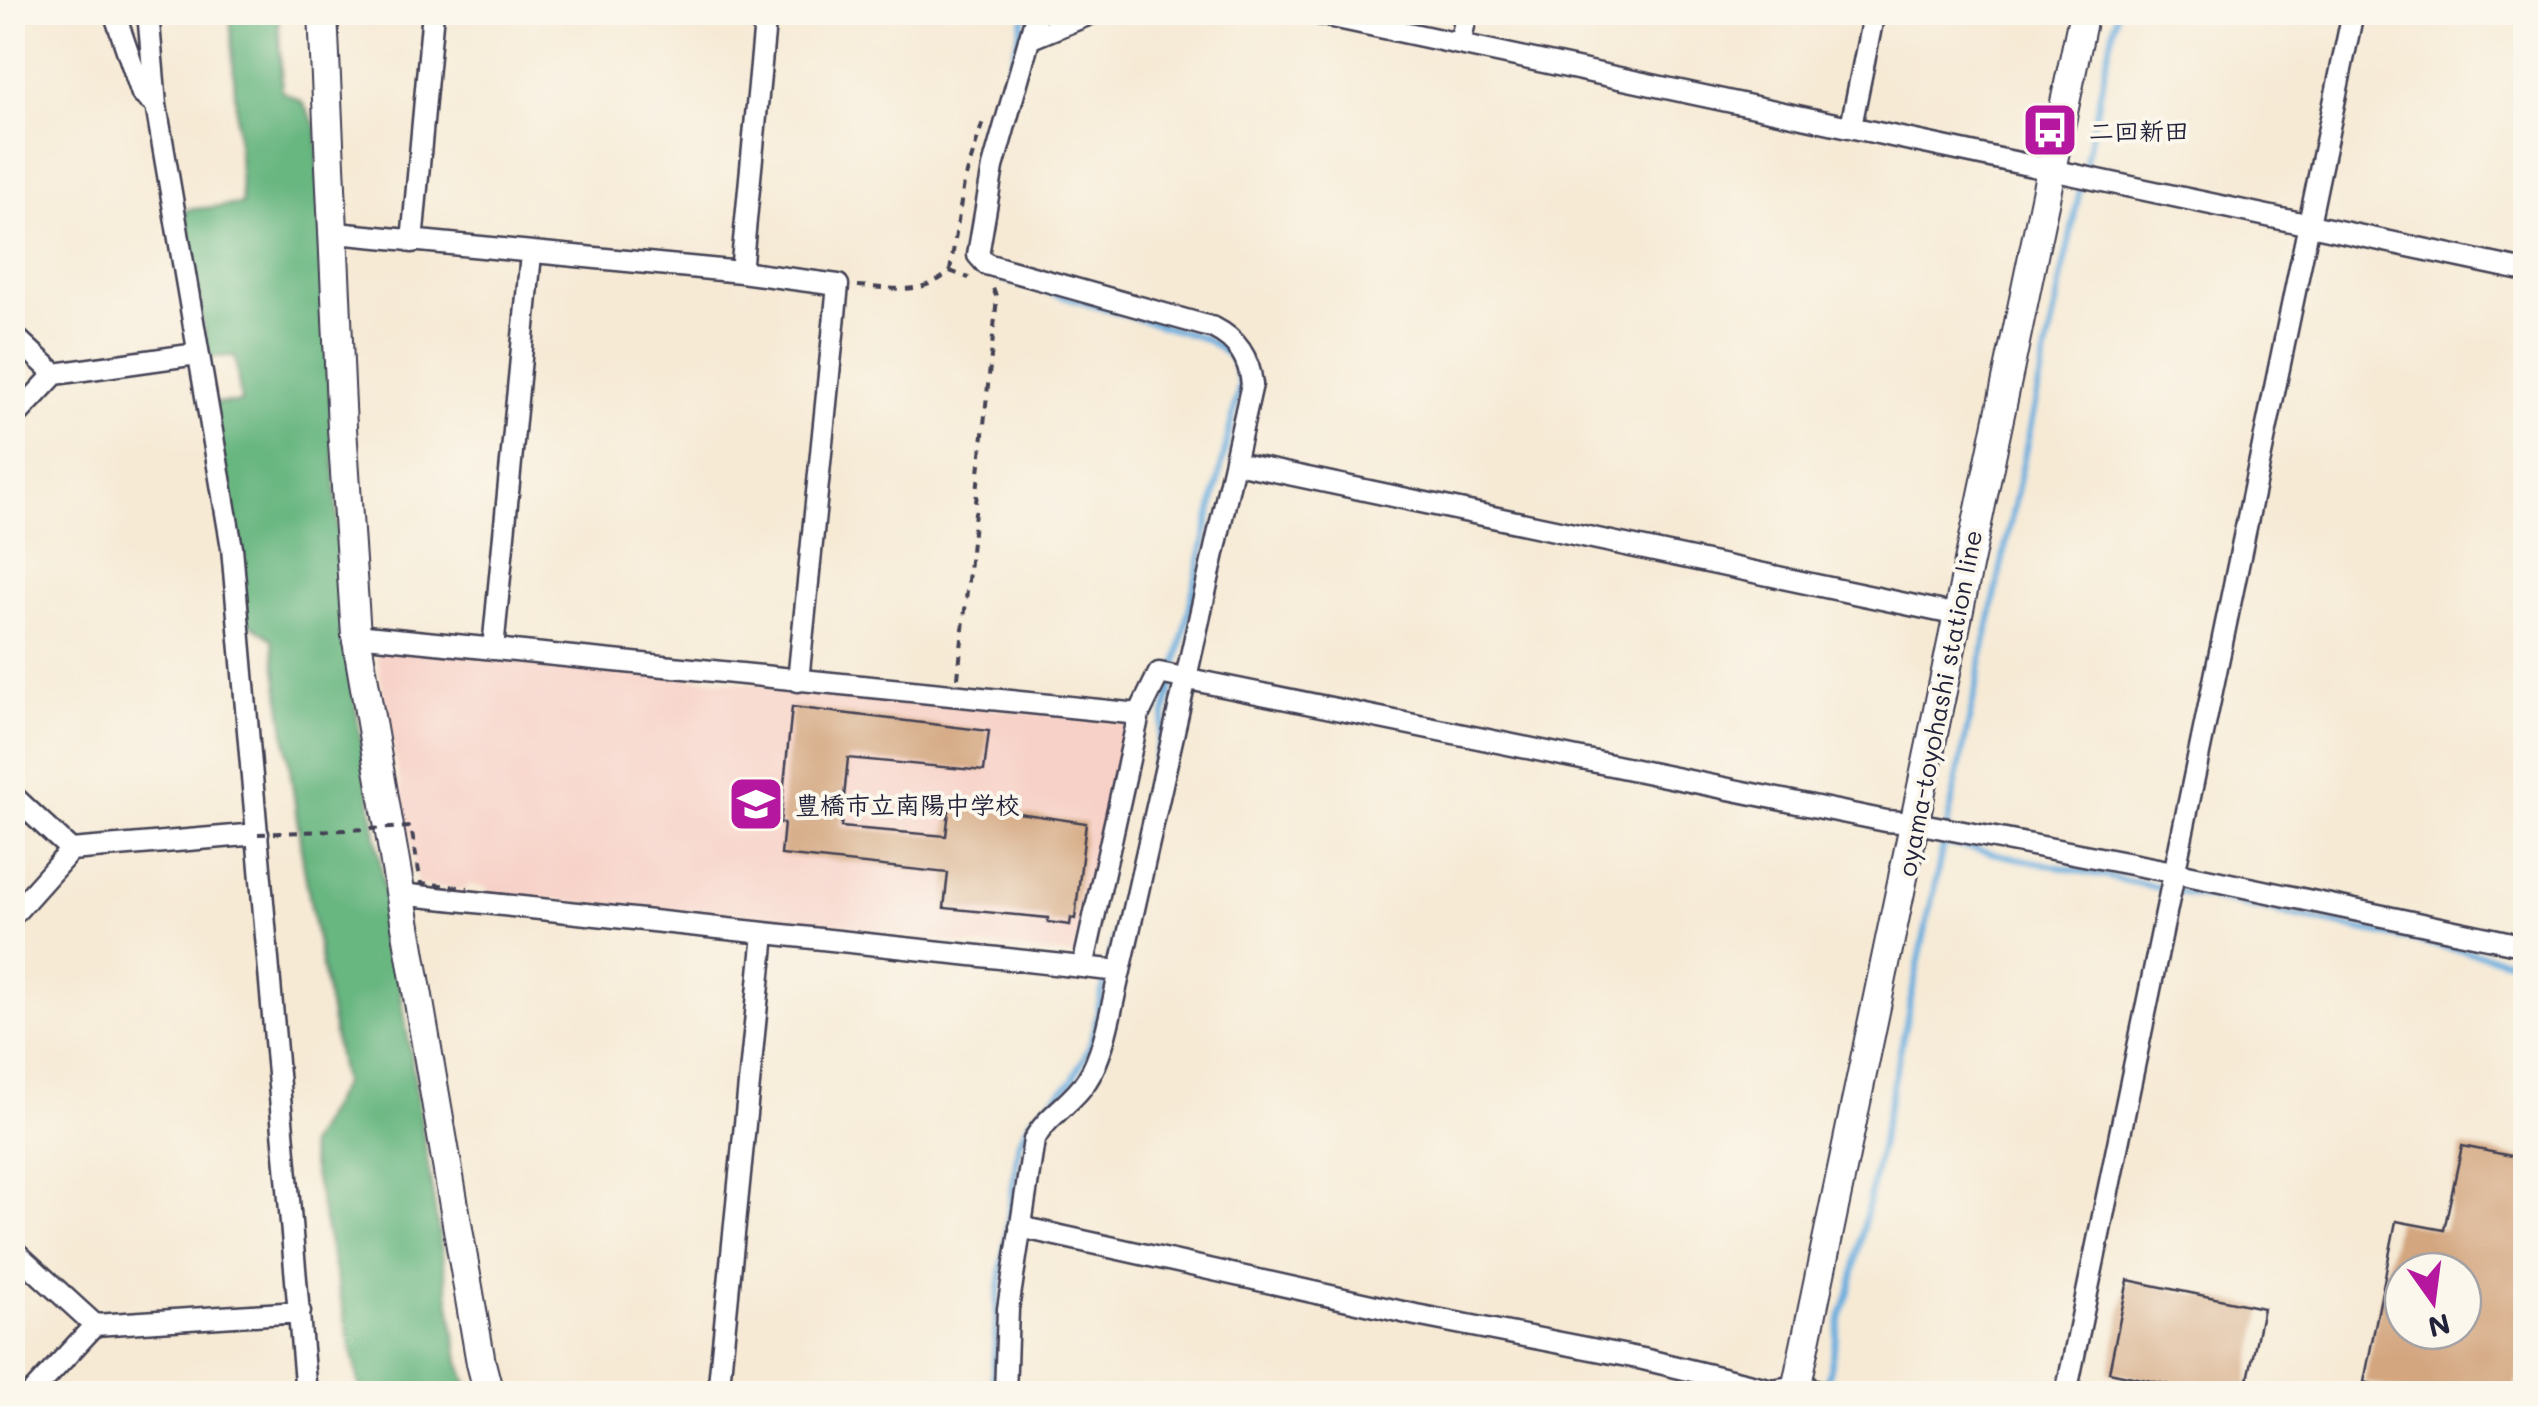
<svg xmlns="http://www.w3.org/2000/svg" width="2538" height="1406" viewBox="0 0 2538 1406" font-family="Mali,'Klee One',sans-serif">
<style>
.built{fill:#f7d1c8}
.forest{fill:#68b680;stroke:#456c5e;stroke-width:2.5}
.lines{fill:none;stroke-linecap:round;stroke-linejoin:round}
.stream{stroke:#69adde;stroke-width:6}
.building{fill:#d3a67f;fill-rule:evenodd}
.street-casing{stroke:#424052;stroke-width:25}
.secondary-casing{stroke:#424052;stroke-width:32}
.path{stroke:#424052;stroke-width:4;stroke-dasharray:8 8;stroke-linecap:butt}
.street{stroke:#fff;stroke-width:20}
.secondary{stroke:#fff;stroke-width:28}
.path-bridge{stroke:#424052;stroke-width:4;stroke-dasharray:8 8;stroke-linecap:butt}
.labels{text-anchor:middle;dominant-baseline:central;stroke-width:8;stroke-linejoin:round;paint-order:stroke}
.poi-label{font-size:25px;font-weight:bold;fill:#22223b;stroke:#fbf7ec;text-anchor:start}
.street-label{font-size:25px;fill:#22223b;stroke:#fbf7ec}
</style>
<rect width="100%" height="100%" fill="#fbf7ec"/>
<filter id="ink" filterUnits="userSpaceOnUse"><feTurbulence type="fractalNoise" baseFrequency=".01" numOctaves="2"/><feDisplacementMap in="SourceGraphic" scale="20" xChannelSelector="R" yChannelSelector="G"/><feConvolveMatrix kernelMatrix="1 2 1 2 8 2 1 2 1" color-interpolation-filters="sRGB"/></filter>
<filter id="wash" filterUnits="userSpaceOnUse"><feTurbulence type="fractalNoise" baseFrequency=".0048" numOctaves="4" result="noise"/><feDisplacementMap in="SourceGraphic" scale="40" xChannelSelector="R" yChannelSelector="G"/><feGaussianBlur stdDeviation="2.25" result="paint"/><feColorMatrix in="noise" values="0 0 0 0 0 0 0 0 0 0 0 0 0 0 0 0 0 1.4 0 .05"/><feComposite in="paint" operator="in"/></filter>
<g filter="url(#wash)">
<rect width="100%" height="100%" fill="#f6ead5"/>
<path class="built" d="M375 645 1128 723 1075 956 487 892V887L468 884 466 890 418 885Z"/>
<path class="forest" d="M230 13H278L282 91 302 102 317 128 343 626 459 1361 470 1393H361L308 1146 343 1083 304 868 272 639 247 622 211 403 241 402 235 356 208 357 185 210 242 204Z"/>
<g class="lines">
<path class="stream" d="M1944 843 2526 964
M1826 1387 1841 1315 1851 1286 2117 12
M992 1394 997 1303 1019 1141 1031 1120 1072 1081 1090 1045 1240 384 1231 357 1206 339 970 269 965 252 984 156 1026 12"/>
</g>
<g id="blocks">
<path class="building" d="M792 707 989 731 984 771 848 758 841 827 946 836 950 803 1086 823 1075 919 1071 918 1070 925 1048 922V918L944 908 948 873 781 855 784 823H780Z
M2462 1146 2526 1159V1341L2514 1394H2415L2364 1382 2396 1221 2444 1230ZM2403 1271H2463V1331H2403Z
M2128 1280 2263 1308 2245 1394H2212L2109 1372Z"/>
</g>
</g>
<g filter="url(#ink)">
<use href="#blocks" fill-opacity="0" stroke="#424052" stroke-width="2.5"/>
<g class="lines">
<g class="street-casing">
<path id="street" d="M114 12 142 94 156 105
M148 12 156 105 232 548 306 1394
M1309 12 2526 271
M1029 39 1095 12
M1460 44 1467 12
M1851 126 1874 12
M336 233 741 272 838 285 798 681
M412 242 433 12
M741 272 766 12
M12 334 55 374
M12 420 55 374 197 354
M1236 463 1958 615
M356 635 1139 714 1159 673 1886 821 1916 823 2173 872 2526 946
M493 649 531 254
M12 795 71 850
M400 894 1120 971
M12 916 71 850 258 834
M1083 967 1139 714
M1020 1227 1416 1315 1643 1359 1772 1390 1797 1386 1834 1394
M12 1249 95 1325 300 1312
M31 1394 95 1325
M718 1394 764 934
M1005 1394 1008 1309 1034 1140C1047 1115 1073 1103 1087 1080 1105 1053 1112 1003 1120 971L1252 384C1249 358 1238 340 1214 328L986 264 978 255 993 167 1037 12
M2066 1394 2353 12"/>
</g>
<g class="secondary-casing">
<path id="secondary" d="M323 12 342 428 356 635 481 1363 489 1394
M1795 1394 2084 12"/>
</g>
<path class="path" d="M950 271 969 278
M858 286C891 288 924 296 950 271L964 183 984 118
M958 678 997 298 992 286"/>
<use href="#street" class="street"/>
<use href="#secondary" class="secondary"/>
<path class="path-bridge" d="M258 834 411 827 421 883 468 888"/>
</g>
</g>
<defs>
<g id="bus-square" transform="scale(2.875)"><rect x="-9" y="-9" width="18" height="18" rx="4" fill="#b5179e" stroke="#fbf7ec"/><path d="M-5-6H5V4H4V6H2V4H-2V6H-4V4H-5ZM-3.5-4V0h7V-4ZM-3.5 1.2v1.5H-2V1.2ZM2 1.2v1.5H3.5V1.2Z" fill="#fff"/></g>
<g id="school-square" transform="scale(2.875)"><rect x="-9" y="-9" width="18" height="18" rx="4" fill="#b5179e" stroke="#fbf7ec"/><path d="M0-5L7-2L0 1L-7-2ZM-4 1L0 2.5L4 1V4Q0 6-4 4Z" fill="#fff"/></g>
</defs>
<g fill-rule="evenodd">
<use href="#bus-square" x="2050" y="130"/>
<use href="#school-square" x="756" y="804"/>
</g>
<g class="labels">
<g class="poi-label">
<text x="2089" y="130">二回新田</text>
<text x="795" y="804">豊橋市立南陽中学校</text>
</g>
<g class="street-label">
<text transform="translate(1939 703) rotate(-79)">oyama-toyohashi station line</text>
</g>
</g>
<rect width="2538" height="1406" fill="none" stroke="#fbf7ec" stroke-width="50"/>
<g transform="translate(2433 1301) rotate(166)"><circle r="48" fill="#fbf7ec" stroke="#a4a2a5" stroke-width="2.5"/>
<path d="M0-8L18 38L0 25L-18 38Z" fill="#b5179e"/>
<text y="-15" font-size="28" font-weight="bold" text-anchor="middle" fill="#22223b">N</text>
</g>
</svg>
